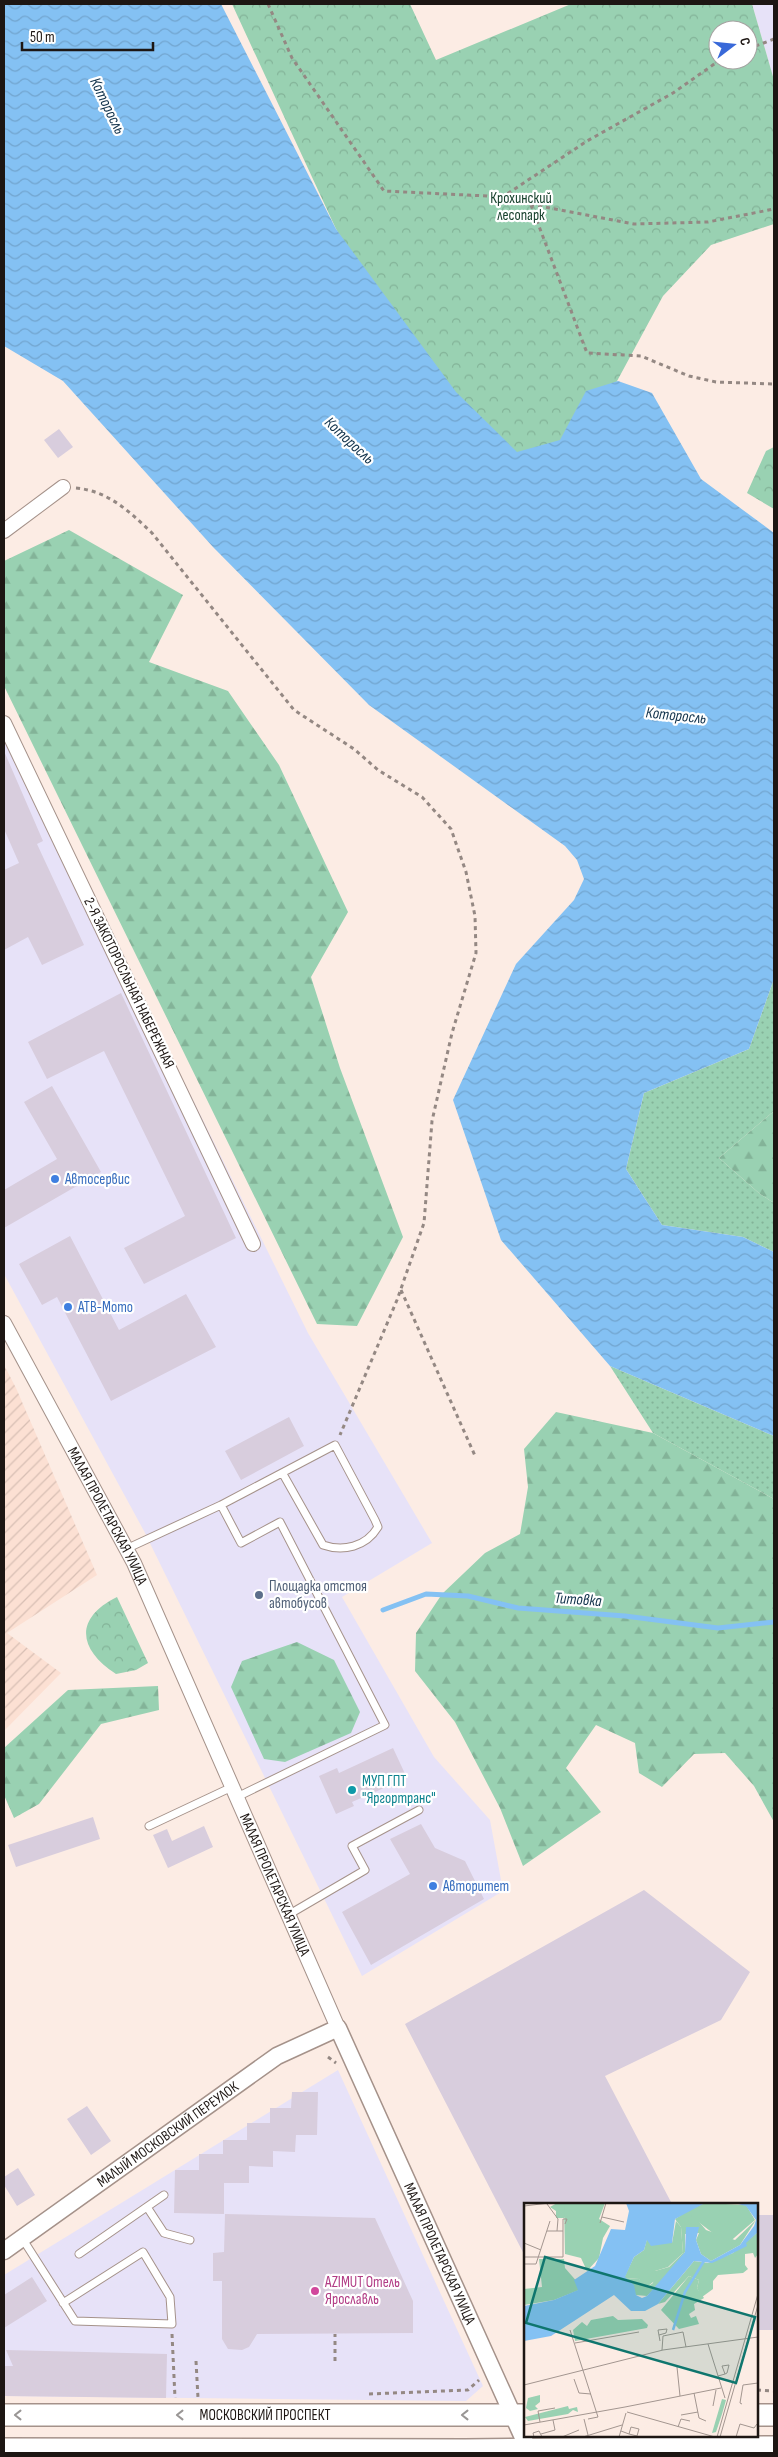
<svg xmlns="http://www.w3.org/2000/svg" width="778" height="2457" viewBox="0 0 778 2457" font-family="'Sofia Sans Condensed',sans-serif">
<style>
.commercial{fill:#e7e2f8}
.industrial{fill:url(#industrial-furrows)}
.grass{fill:url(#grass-dots)}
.forest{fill:url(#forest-firs)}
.park{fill:url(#park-crowns);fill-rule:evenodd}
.water{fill:url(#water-waves)}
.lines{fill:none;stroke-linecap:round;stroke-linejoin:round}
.stream{stroke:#84c1f3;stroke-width:5}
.building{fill:#d8cddd}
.service-casing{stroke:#a5928a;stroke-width:9}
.minor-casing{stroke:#a5928a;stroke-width:16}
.tertiary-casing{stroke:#a5928a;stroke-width:19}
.primary-casing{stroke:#a5928a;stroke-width:24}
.path{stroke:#948883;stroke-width:3;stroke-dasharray:4 4;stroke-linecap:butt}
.service{stroke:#fff;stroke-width:7}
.minor{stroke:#fff;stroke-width:14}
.tertiary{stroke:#fff;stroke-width:16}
.primary{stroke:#fff;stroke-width:21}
.oneway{stroke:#999695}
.shop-dot{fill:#3f7fe0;stroke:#fff;stroke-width:2}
.service-dot{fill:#5c6f8a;stroke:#fff;stroke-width:2}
.culture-dot{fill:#0f9aa8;stroke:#fff;stroke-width:2}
.hotel-dot{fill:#d1479c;stroke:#fff;stroke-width:2}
.labels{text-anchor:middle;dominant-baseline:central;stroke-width:4.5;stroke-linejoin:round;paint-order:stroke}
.park-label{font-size:15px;fill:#17412d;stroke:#fff}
.street-label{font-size:15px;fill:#1d1613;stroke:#fff}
.shop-label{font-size:15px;fill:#366cbe;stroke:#fff;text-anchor:start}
.service-label{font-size:15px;fill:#4e5e75;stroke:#fff;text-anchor:start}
.culture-label{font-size:15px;fill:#0d838f;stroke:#fff;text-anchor:start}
.hotel-label{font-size:15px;fill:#b23c85;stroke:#fff;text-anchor:start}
.water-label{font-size:16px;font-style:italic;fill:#11324b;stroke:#fff}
.inset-river{fill:none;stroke:#84c1f3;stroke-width:2.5}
.inset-road{fill:none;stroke:#a39690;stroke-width:1}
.view{fill:#0f766e;fill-opacity:0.15;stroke:#0f766e;stroke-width:2.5}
.inset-edge{fill:none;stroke:#1d1613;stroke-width:2.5}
</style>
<defs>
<pattern id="industrial-furrows" width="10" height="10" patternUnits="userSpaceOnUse" patternTransform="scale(1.25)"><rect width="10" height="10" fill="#fce0d3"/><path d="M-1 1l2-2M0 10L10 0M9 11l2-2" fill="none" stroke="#d8bfb4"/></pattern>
<pattern id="grass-dots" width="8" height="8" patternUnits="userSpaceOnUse" patternTransform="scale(1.25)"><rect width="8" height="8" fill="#99d1b2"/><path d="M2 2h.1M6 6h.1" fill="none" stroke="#83b398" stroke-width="1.8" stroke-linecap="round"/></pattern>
<pattern id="forest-firs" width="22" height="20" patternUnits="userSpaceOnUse" patternTransform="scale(1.25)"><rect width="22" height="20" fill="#99d1b2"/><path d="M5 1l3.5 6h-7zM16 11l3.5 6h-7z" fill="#83b398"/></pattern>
<pattern id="park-crowns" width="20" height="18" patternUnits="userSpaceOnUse" patternTransform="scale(1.25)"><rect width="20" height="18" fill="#99d1b2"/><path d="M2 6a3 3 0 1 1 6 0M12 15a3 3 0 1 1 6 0" fill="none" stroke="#83b398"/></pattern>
<pattern id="water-waves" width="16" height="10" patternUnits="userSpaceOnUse" patternTransform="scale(1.25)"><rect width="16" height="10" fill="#84c1f3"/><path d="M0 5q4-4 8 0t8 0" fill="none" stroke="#72a5cf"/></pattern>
</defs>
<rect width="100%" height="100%" fill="#fcece4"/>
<path class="commercial" d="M752 4H774V80Z
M4 717 308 1333 432 1543 342 1597 434 1757 490 1820 503 1891 362 1976 144 1531 4 1274Z
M338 2070 483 2386 466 2401 4 2396V2275Z"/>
<path class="industrial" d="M4 1365 16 1388 97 1575 7 1633 61 1673 4 1731Z"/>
<path class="grass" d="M774 979V1111L719 1158 760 1194 774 1203V1252L743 1237 662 1225 626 1169 644 1093 749 1049Z
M610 1366 774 1436V1499L653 1433Z"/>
<path class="forest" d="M69 530 183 595 149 662 228 691 279 765 348 912 311 977 340 1068 403 1237 357 1326 317 1324 4 686V561Z
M774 1111V1203L760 1194 719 1158Z
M556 1412 653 1433 774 1499V1822L754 1786 725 1753 694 1754 662 1787 639 1773 635 1743 596 1725 566 1768 601 1812 523 1866 500 1808 455 1722 415 1671 416 1633 442 1594 485 1553 520 1534 528 1487 524 1449Z
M297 1642 334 1660 360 1712 351 1733 285 1762 264 1759 231 1687 242 1661Z
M158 1686 159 1710 101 1724 39 1804 14 1818 4 1795V1748L68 1690Z"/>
<path class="park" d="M232 4H410L436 60 571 4H752L774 80V224L711 245 663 296 583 444 523 462 410 346 336 229ZM718 30H748V60H718Z
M774 447V509L747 493 766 451Z
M117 1597 148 1663 136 1670 116 1674C79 1650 73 1619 117 1597Z"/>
<path class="water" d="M4 4H221L336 229 456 392 517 452 560 440 586 391 618 381 652 393 701 479 774 533V979L749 1049 644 1093 626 1169 662 1225 743 1237 774 1252V1436L610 1366 501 1240 453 1100 516 964 574 900 584 879 577 860 565 846 369 705 213 547 63 381 4 346Z"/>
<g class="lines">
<path class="stream" d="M383 1610 426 1594 468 1596 518 1608 625 1616 718 1628 774 1622"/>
</g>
<path class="building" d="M59 429 73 447 58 458 44 440Z
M4 751 43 841 37 844 84 945 42 965 28 937 4 950V870L19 863 4 829Z
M121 993 236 1238 144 1284 124 1248 185 1216 104 1051 47 1079 28 1042Z
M52 1086 101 1172 4 1228V1190L57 1159 24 1102Z
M70 1236 119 1330 186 1294 216 1347 111 1401 57 1297 42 1305 19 1264Z
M289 1417 304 1446 241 1480 225 1451Z
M393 1748 407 1778 352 1802 354 1806 336 1814 319 1776 337 1768 339 1773Z
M93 1817 100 1839 16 1867 8 1845Z
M421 1824 435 1848 465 1861 484 1899 371 1965 342 1912 410 1874 390 1839Z
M204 1826 213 1847 168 1868 153 1835 167 1829 172 1841Z
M644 1890 750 1972 721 2020 605 2076 672 2204H526V2258L405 2024Z
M292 2092H318L317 2135H296L295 2152 273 2151V2167L249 2166V2183H224V2214L174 2213 175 2170H199V2154H223V2140H247V2123H270V2108H291Z
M87 2106 111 2141 91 2155 67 2119Z
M18 2168 35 2195 17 2206 4 2185V2177Z
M225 2214 375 2218 413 2301V2333L257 2334 249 2347 242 2350 228 2349 222 2339V2281H213V2253L224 2252Z
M757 2215H774V2330H757Z
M32 2277 47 2301 4 2328V2295Z
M6 2350 167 2354 166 2398 4 2396V2366H13Z"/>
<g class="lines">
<g class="service-casing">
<path id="service" d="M221 1505 335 1445 375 1520 378 1527C366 1547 343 1552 323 1545L283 1474
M126 1549 221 1505 241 1543 280 1522 385 1725 237 1797
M149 1826 232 1787
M288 1915 365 1870 352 1846 419 1810
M147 2207 164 2233 190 2240
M22 2238 75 2321 172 2324 170 2297 143 2252 63 2303
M79 2254 164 2195"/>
</g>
<g class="minor-casing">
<g id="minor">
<path d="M4 531 63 487"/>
<path d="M4 723 253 1244"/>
<path id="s1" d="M4 1323 134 1563 338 2028"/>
</g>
</g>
<g class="tertiary-casing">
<g id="tertiary">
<path id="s2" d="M4 2251 277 2056 338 2028 530 2453"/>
</g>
</g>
<g class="primary-casing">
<g id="primary">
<path id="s3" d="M4 2415H526"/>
<path d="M757 2415H774"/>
<path d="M4 2449 465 2450 774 2447"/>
</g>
</g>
<path class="path" d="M268 4 292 58 384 191 487 196 634 224 708 222 774 209
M748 49 774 39
M501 198 587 141 673 93 720 60
M531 205 587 353 641 356 689 376 716 382 774 384
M76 488C108 491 129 511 152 533L294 710 354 749 378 770 422 797 451 829 466 872 475 916 476 953 452 1033 432 1121 424 1223 397 1300 340 1435
M401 1290 476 1458
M328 2057 336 2063
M172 2334 175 2398
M196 2361 198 2398
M335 2361V2334
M757 2390 774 2391
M369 2394 468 2390 479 2380"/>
<use href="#service" class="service"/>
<use href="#minor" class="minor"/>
<use href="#tertiary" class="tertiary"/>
<use href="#primary" class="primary"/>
</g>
<defs><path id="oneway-chevron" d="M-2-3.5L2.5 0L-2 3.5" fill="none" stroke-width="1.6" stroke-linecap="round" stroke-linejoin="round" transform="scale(1.25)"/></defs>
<g class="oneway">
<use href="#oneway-chevron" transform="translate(18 2415) rotate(-180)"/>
<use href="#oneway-chevron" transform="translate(180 2415) rotate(-180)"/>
<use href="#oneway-chevron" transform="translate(465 2415) rotate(-180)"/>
</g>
<g class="shop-dot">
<circle cx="55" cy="1179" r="5"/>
<circle cx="68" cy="1307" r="5"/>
<circle cx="433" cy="1886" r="5"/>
</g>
<circle class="service-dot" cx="259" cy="1595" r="5"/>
<circle class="culture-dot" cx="352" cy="1790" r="5"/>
<circle class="hotel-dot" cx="315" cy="2291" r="5"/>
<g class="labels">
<g class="park-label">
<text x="521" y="198">Крохинский<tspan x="521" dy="17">лесопарк</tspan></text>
</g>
<g class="street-label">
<text transform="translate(129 983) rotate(64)">2-Я ЗАКОТОРОСЛЬНАЯ НАБЕРЕЖНАЯ</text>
<text stroke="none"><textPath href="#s1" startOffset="219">МАЛАЯ ПРОЛЕТАРСКАЯ УЛИЦА</textPath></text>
<text stroke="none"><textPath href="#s1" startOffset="624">МАЛАЯ ПРОЛЕТАРСКАЯ УЛИЦА</textPath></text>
<text stroke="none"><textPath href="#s2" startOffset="201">МАЛЫЙ МОСКОВСКИЙ ПЕРЕУЛОК</textPath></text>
<text stroke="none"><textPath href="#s2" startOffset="650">МАЛАЯ ПРОЛЕТАРСКАЯ УЛИЦА</textPath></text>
<text stroke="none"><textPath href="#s3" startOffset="261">МОСКОВСКИЙ ПРОСПЕКТ</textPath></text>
</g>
<g class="shop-label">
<text x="65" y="1179">Автосервис</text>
<text x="78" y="1307">АТВ-Мото</text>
<text x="443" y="1886">Авторитет</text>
</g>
<g class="service-label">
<text x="269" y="1586">Площадка отстоя<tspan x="269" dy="17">автобусов</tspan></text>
</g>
<g class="culture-label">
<text x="362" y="1781">МУП ГПТ<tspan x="362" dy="17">"Яргортранс"</tspan></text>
</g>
<g class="hotel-label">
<text x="325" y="2282">AZIMUT Отель<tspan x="325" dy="17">Ярославль</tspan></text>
</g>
<g class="water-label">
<text transform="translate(107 106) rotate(64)">Которосль</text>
<text transform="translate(349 441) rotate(43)">Которосль</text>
<text transform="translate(676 716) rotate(6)">Которосль</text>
<text transform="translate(578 1600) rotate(4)">Титовка</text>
</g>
</g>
<g transform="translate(524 2203)">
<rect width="234" height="234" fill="#fcece4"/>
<path d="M33 0H52L40 15H32V8L26 4ZM165 7 182 27 211 37 232 17 216 42 187 58 177 51 172 37 175 30 161 31V49L151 63 123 93 112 92 100 75 115 76 123 84 129 80 131 68 145 64 159 50 157 24 151 16ZM234 29V51L231 55 229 50 221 51V62L224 66 219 70 194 72 189 78V86L178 94 173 85 175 77 165 73 141 99 134 101 170 58 184 60 209 50Z" fill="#99d1b2"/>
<path d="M181 0 222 2 231 17 203 41 168 14 165 7ZM152 18 157 24 159 50 144 64 131 68 133 76 119 87 115 76 100 75 110 54 120 47 123 36 148 40ZM165 73 175 77 173 85 180 95 170 101 171 107 165 111 167 115 172 113 175 121 155 126 137 107ZM89 113 94 117 118 116 124 122 123 125 51 138 49 127 58 119 63 123 67 117ZM16 192V199L11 203 14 206 6 208 2 205 4 195Z" fill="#99d1b2"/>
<path d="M40 0H81L75 16 86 23 79 35 75 55 63 68 57 55 41 51ZM15 56H40L41 65 55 81V87L30 97 0 102V86L18 84ZM198 196 202 197 198 211 192 229 188 230ZM44 203 45 206 53 204 54 209 49 207 44 211 4 218 1 214Z" fill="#99d1b2"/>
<path d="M102 0H181L151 16 148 40 127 43 123 37 120 47 110 54 101 74 110 82 112 92 118 95 123 93 161 49 162 24H175L172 37 177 51 187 58 216 42 230 23 232 17 222 3 210 0H234V29L222 40 223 43 197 56 188 60 170 58 134 101 121 108H107L90 92 27 133 0 138V103L30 97 54 87 50 77 71 63 87 26 101 27 105 8Z" fill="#84c1f3"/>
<path class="inset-river" d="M149 127 161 89 180 58"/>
<path class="inset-road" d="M23 1 34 16 33 28M0 3 25 0M78 14 100 19M76 20 82 0M23 28H39M0 40 17 47M0 54H39V16H43L41 21M0 61H12L26 18M46 127 74 214 64 216M135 132 142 130 143 126 134 127 136 138M51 140 115 129M184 141 201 195M138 147 139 133 159 129 162 144M153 164 156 193M194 173 201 171 203 170 205 162 198 163 201 171M50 176 55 190 67 191M0 182 139 147 234 134M170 190 175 215 182 218M218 201 216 200 219 182 234 180M189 203 192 187M101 204 197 185M103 209 191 234M157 212 174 209M60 216 64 232M16 219 14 208 31 205M0 222 101 204M154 224 157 216 166 218M97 228 105 231 113 233 115 226 107 224 105 231M17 231 31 227 29 217M10 234 9 230 15 228 18 234M38 234 55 227M59 234 98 222M95 234 102 210M193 234 234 91M196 234 234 102M212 234 216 221 230 225 233 221"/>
<path class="view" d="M21 54 231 114 212 180 2 120Z"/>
<rect width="234" height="234" class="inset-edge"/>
</g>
<rect width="778" height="2457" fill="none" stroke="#1d1613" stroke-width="10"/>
<g transform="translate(733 45) rotate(74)"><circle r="24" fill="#ffffff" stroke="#a5a2a1"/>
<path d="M0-4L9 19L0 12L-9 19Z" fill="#3969d9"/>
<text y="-8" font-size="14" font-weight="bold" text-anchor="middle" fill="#1d1613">С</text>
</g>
<path d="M22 42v8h131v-8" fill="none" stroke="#1d1613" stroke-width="2.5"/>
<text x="30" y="42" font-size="15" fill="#1d1613" stroke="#ffffff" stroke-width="4" paint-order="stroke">50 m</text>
</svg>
